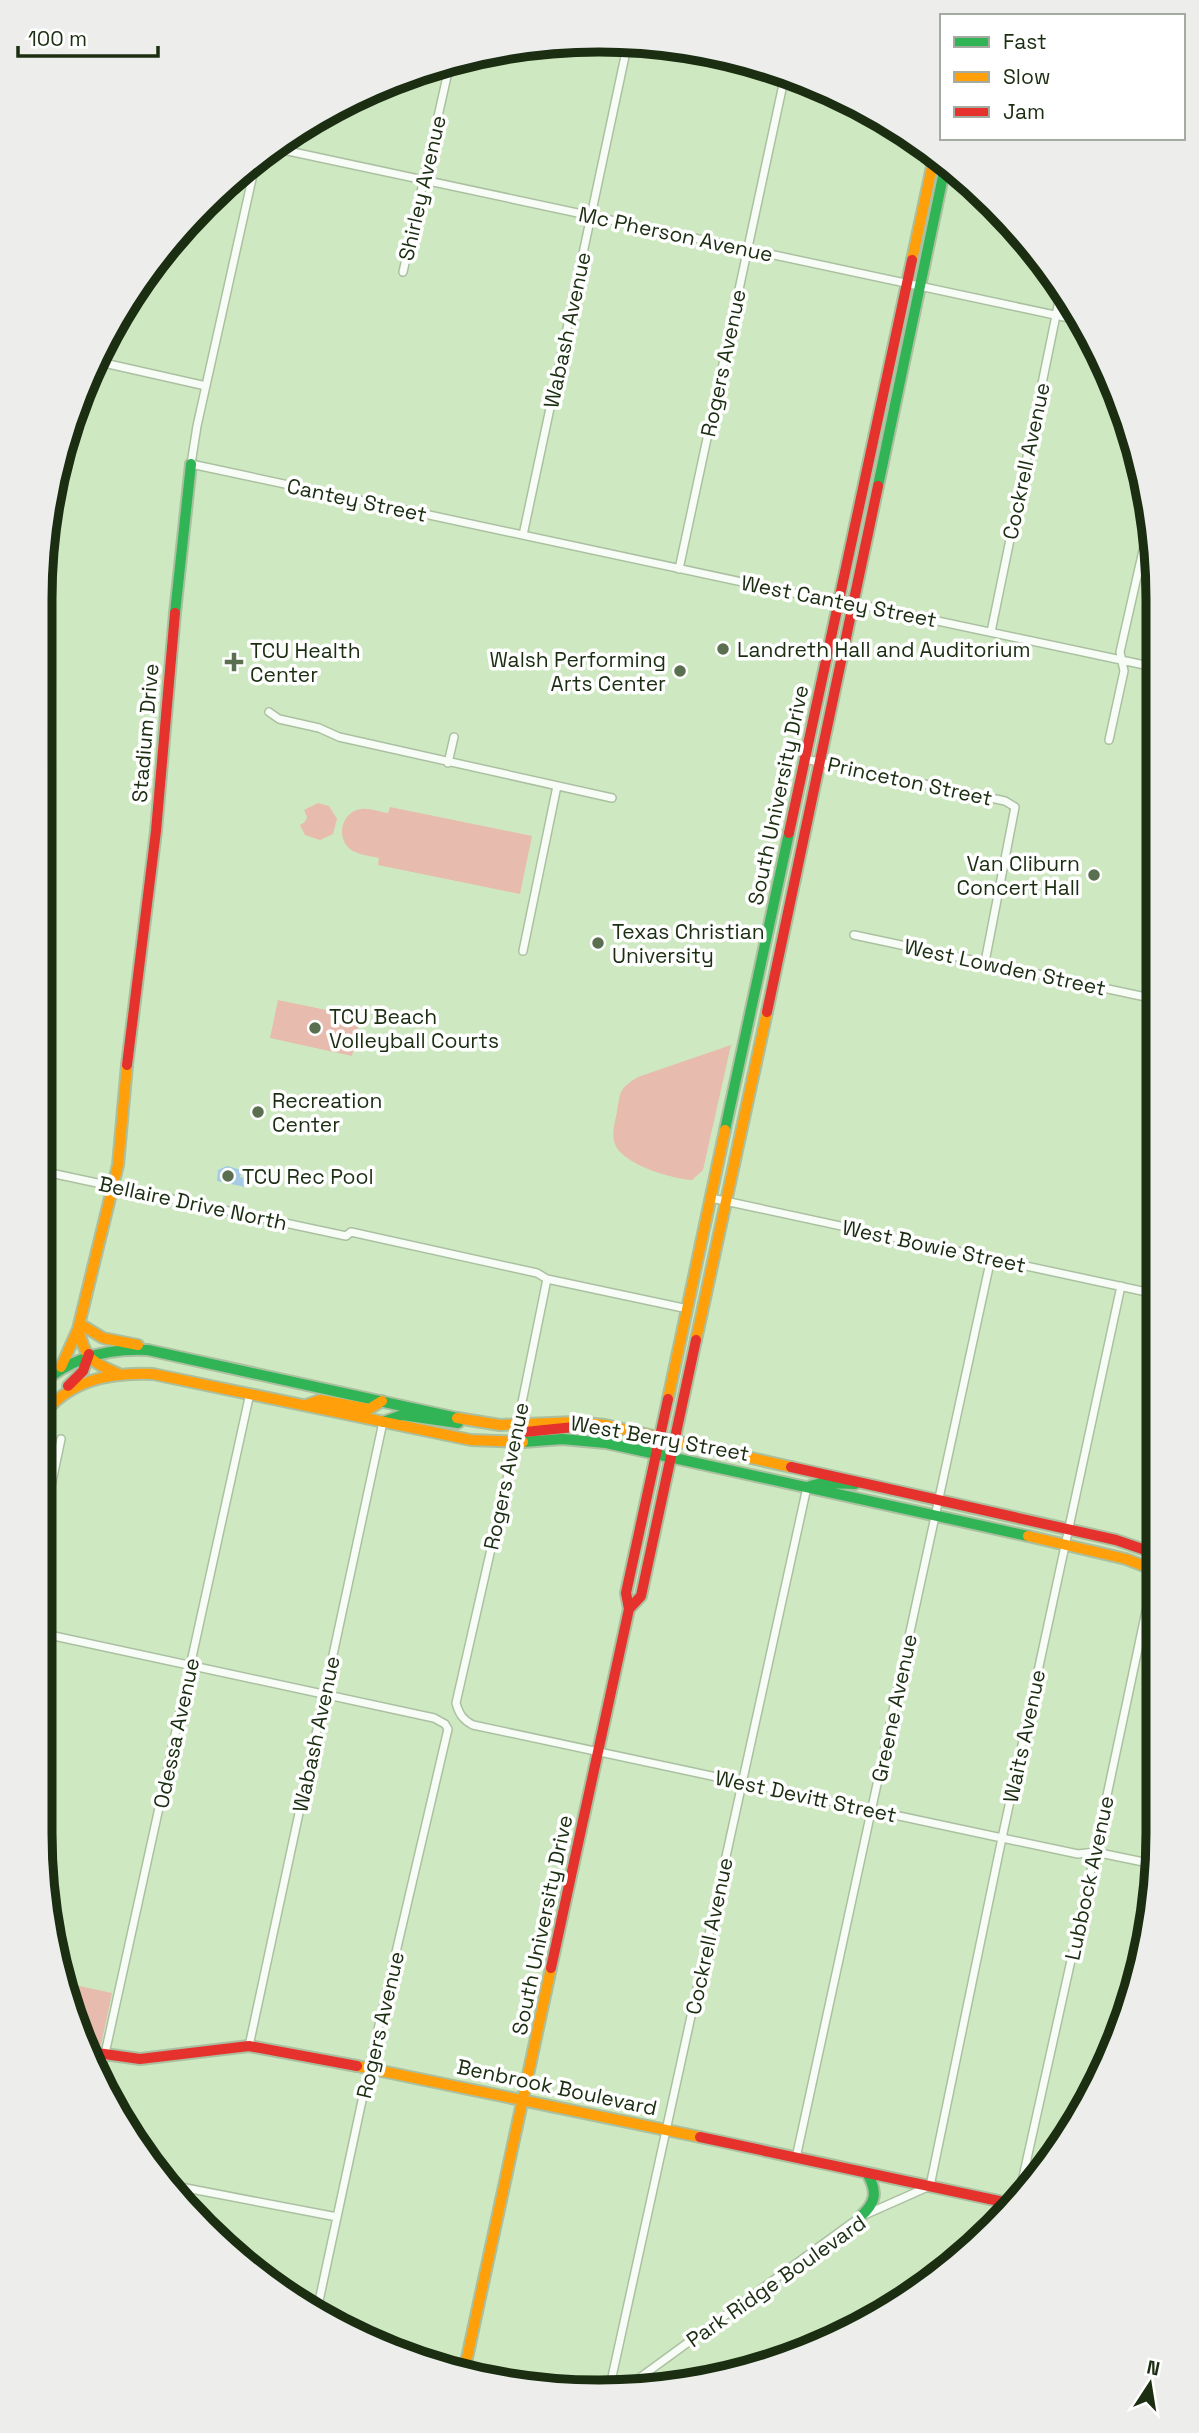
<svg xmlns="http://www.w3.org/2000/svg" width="1199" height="2433" viewBox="0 0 1199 2433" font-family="'Space Grotesk',sans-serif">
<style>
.green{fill:#e7bbad}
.water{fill:#a4cae5}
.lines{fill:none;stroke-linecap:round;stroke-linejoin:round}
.street-casing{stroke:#abc0a1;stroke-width:10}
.fast-casing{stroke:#abc0a1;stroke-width:14}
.slow-casing{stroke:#abc0a1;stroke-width:14}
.jam-casing{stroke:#abc0a1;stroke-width:14}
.street{stroke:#f8fcf6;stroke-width:7}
.fast{stroke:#30b455;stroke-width:10}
.slow{stroke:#ff9f0a;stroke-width:10}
.jam{stroke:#e5322d;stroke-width:10}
.poi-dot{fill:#5a6f4f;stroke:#fff;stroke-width:2.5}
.labels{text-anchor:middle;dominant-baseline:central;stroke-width:7;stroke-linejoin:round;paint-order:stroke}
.street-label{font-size:21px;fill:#1b2e11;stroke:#fff}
.poi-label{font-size:21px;fill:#1b2e11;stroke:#fff;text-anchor:start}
.rim{fill:none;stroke:#1b2e11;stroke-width:9}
</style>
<rect width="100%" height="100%" fill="#cee9c1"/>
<path class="green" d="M318 803 329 806 337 819 333 834 320 840 305 835 300 825 305 822 307 817 304 810Z
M390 807 532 836 520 894 378 865 379 858C371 856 360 855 353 851 335 841 340 812 361 809 370 808 380 812 388 813Z
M278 1000 360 1017 352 1056 270 1038Z
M731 1045 703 1170 692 1180C672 1179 622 1164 615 1144 611 1134 615 1122 617 1112 620 1091 620 1088 638 1077Z
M65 1983 112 1993 101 2045 85 2042 70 2014Z"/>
<path class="water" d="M227 1166 242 1170 240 1177 252 1180 250 1184H246L245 1187 217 1181 218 1170Z"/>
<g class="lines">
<g class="street-casing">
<path id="street" d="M274 148 1078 320
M256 161 197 426 191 464 826 600 867 606 1154 667
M403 272 450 63
M95 361 206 386
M523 535 628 42
M679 569 785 75
M991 632 1061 291
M269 712 279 719 319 728 339 737 612 798
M1109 740 1124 671 1120 652 1151 515
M805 759 1005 801 1015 807 985 962
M448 763 454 737
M854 935 1155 999
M523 951 557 786
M41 1171 346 1236 351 1232 537 1273 547 1279 688 1309
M711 1198 1156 1294
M517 1427 547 1279
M516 1439 456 1703C459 1714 463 1720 473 1725L1002 1838 1078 1854 1095 1852 1158 1865
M41 1534 61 1439
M40 1633 434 1718 445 1724 448 1729 369 2068 316 2315
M249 2046 383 1422
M101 2072 250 1393
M796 2158 991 1258
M165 2184 337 2217
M1019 2195 1095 1852 1157 1559
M610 2386 807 1487
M627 2387 860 2217 930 2186 1002 1838 1121 1286"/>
</g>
<g class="fast-casing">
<path id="fast" d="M878 486 946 162
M175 613 191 464
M725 1130 789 833
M41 1384C72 1357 108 1348 148 1350L457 1418
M383 1422 402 1415 458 1423
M523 1442 562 1439 606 1443 1028 1536
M810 1486 821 1483 855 1484
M860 2217C876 2203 878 2192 867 2173"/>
</g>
<g class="slow-casing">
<path id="slow" d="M912 260 935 153
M85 1327 103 1338 138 1345
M696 1340 767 1012
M61 1367 78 1329
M117 1373C89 1361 86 1358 78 1329L118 1165 127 1065
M668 1399 725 1130
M306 1405 320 1400 369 1409 382 1401
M41 1417C69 1380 109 1372 153 1374L471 1440 523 1442
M457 1418 500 1425 575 1422 605 1425 791 1467
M1028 1536 1126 1559 1157 1571
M357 2066 700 2137
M464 2372 551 1968"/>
</g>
<g class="jam-casing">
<path id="jam" d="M789 833 912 260
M767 1012 878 486
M127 1065 156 831 175 613
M68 1386 83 1371 89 1354
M516 1443 521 1434 525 1432 574 1427
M791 1467 1116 1540 1157 1554
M629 1609 641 1596 696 1340
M551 1968 629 1609 626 1593 668 1399
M90 2052 140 2059 249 2046 357 2066
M700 2137 1013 2204"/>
</g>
<use href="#street" class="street"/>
<use href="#fast" class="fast"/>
<use href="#slow" class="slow"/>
<use href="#jam" class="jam"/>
</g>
<g class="poi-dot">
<circle cx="723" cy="649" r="7"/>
<path d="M230.5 651.5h7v7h7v7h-7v7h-7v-7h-7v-7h7z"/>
<circle cx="680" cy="671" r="7"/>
<circle cx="1094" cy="875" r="7"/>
<circle cx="598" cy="943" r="7"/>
<circle cx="315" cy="1028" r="7"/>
<circle cx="258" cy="1112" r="7"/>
<circle cx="228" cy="1176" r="7"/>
</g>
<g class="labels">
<g class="street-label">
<text transform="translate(422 188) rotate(-77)">Shirley Avenue</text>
<text transform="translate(676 234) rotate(12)">Mc Pherson Avenue</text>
<text transform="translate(567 330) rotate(-78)">Wabash Avenue</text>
<text transform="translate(723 363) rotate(-78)">Rogers Avenue</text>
<text transform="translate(1026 461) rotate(-78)">Cockrell Avenue</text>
<text transform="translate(357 500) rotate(12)">Cantey Street</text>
<text transform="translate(839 601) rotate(11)">West Cantey Street</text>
<text transform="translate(145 733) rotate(-85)">Stadium Drive</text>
<text transform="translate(910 781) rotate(12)">Princeton Street</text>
<text transform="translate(778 795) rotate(-78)">South University Drive</text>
<text transform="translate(1005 967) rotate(12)">West Lowden Street</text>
<text transform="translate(193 1203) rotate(12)">Bellaire Drive North</text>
<text transform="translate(934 1246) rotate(12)">West Bowie Street</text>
<text transform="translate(660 1438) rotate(10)">West Berry Street</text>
<text transform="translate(506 1476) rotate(-78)">Rogers Avenue</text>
<text transform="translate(894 1708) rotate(-78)">Greene Avenue</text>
<text transform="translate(176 1733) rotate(-78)">Odessa Avenue</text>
<text transform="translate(316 1734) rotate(-78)">Wabash Avenue</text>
<text transform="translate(1024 1736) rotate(-78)">Waits Avenue</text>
<text transform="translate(806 1796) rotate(12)">West Devitt Street</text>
<text transform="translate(1089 1878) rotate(-78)">Lubbock Avenue</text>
<text transform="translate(542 1925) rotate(-78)">South University Drive</text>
<text transform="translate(709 1936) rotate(-78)">Cockrell Avenue</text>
<text transform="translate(380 2025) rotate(-77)">Rogers Avenue</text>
<text transform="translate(557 2087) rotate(12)">Benbrook Boulevard</text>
<text transform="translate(776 2281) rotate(-35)">Park Ridge Boulevard</text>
</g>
<g class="poi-label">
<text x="737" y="649">Landreth Hall and Auditorium</text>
<text x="250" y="650">TCU Health<tspan x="250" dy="24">Center</tspan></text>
<text x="666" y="659" text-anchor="end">Walsh Performing<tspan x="666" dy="24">Arts Center</tspan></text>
<text x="1080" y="863" text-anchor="end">Van Cliburn<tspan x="1080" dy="24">Concert Hall</tspan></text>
<text x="612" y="931">Texas Christian<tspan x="612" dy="24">University</tspan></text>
<text x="329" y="1016">TCU Beach<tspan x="329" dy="24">Volleyball Courts</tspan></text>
<text x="272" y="1100">Recreation<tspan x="272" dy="24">Center</tspan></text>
<text x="242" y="1176">TCU Rec Pool</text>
</g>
</g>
<path d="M0 0H1199V2433H0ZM599 52H599A547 547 0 0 1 1146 599V1833A547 547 0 0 1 599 2380H599A547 547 0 0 1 52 1833V599A547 547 0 0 1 599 52Z" fill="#edeeec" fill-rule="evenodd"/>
<path class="rim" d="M599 52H599A547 547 0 0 1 1146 599V1833A547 547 0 0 1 599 2380H599A547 547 0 0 1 52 1833V599A547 547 0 0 1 599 52Z"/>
<rect x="940" y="14" width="245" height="126" fill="#ffffff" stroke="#a4aba0" stroke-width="2"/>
<rect x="954" y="37" width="35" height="10" fill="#30b455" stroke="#a4aba0" stroke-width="2"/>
<text x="1003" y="49" font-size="21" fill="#1b2e11">Fast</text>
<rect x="954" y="72" width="35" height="10" fill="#ff9f0a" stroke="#a4aba0" stroke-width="2"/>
<text x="1003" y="84" font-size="21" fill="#1b2e11">Slow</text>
<rect x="954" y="107" width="35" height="10" fill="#e5322d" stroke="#a4aba0" stroke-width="2"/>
<text x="1003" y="119" font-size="21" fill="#1b2e11">Jam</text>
<g transform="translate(1150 2384) rotate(12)" stroke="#ffffff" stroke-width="5" paint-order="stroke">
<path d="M0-5L12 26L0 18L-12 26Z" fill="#1b2e11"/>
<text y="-10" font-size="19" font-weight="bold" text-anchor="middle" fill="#1b2e11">N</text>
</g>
<path d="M18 46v10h140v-10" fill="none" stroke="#1b2e11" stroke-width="3.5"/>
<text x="28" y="46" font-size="21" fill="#1b2e11" stroke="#ffffff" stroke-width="5" paint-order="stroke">100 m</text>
</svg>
